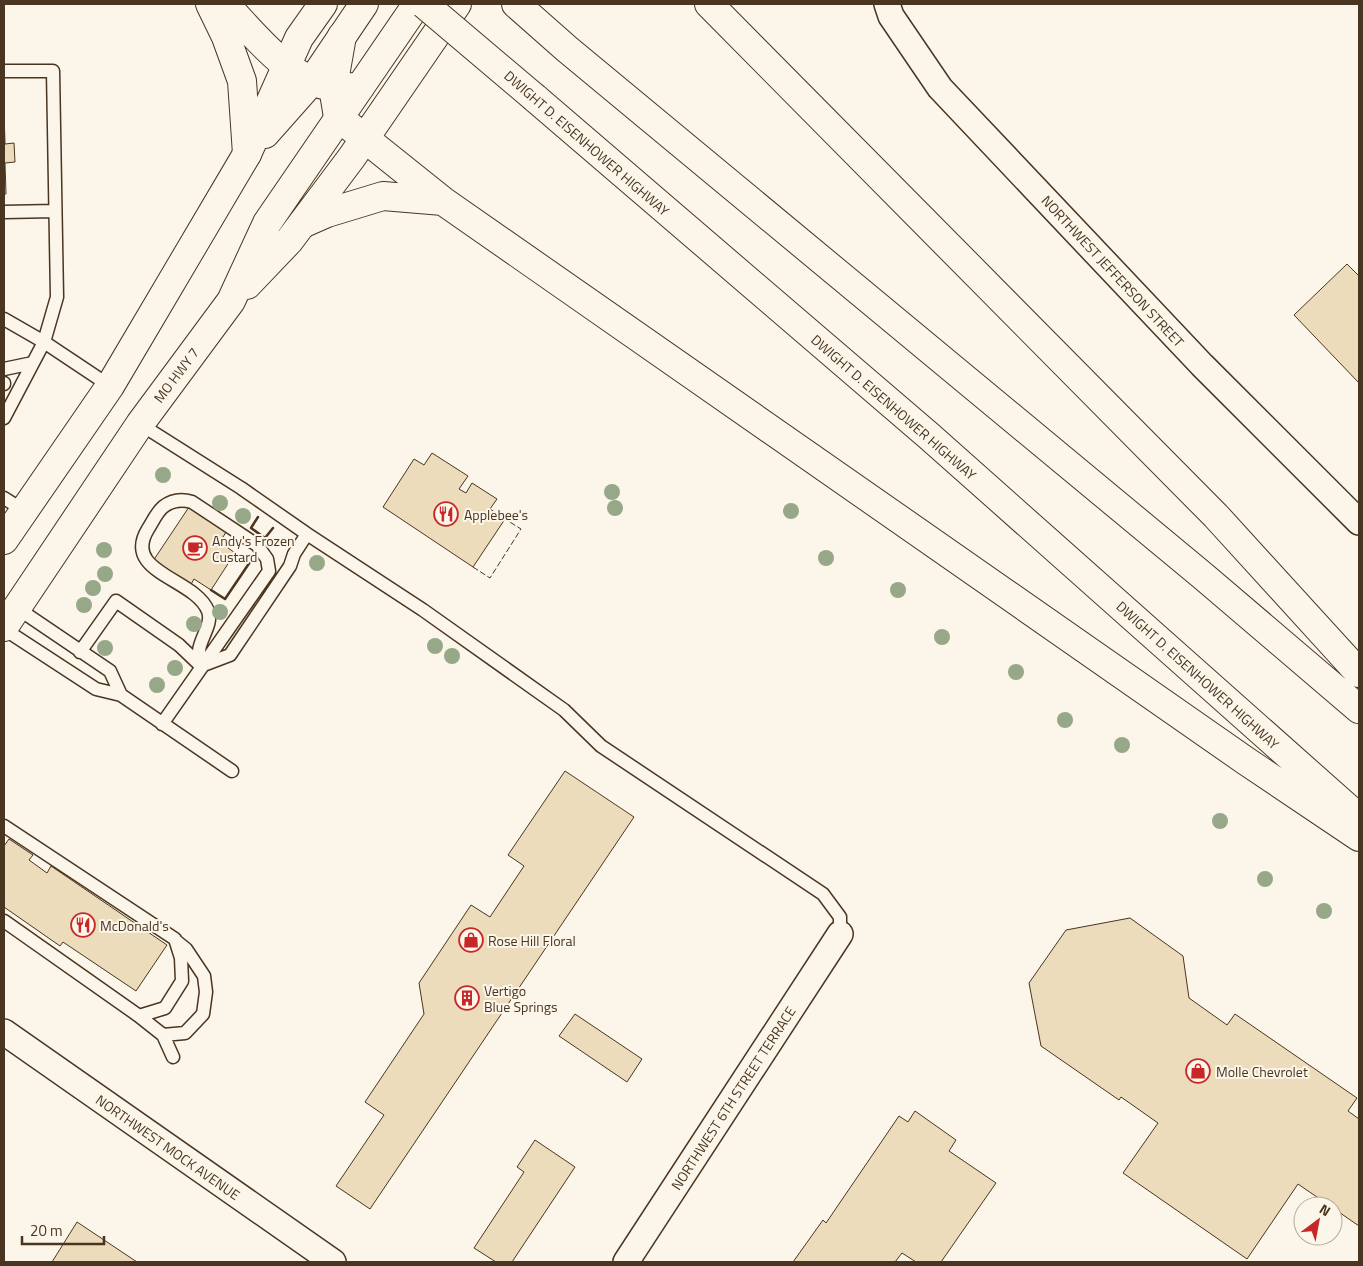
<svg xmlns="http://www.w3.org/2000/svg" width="1363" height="1266" viewBox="0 0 1363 1266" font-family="'Titillium Web',sans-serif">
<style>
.building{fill:#ecdcbc;stroke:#4a3520}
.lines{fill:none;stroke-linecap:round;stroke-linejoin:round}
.service-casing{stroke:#4a3520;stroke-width:15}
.minor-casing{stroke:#4a3520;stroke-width:28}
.primary-casing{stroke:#4a3520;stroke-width:30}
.motorway-casing{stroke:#4a3520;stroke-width:30}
.service{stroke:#fbf6e9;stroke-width:12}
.minor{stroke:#fbf6e9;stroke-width:25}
.primary{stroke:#fbf6e9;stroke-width:28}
.motorway{stroke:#fbf6e9;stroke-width:28}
.motorway-bridge-casing{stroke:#4a3520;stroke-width:30;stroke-linecap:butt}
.motorway-bridge{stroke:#fbf6e9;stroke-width:28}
.fence{stroke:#4a3520;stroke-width:1;stroke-dasharray:6 2.5;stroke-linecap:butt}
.wall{stroke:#4a3520;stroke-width:2.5}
.tree{fill:#96a887}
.labels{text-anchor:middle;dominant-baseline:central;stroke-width:4;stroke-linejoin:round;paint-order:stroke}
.street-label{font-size:14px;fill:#4a3520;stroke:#fbf6e9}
.poi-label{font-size:14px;fill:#4a3520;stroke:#fbf6e9;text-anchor:start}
</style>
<rect width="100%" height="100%" fill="#fbf6e9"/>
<path class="building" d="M4 112 5 144 14 143 15 162 5 163 6 194H4Z
M1347 264 1359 276V383L1294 315Z
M432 453 468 476 459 489 466 493 472 483 497 499 490 509 505 519 473 567 383 507 414 459 424 465Z
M189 507 226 532 220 542 235 553 211 590 194 579 190 586 153 561Z
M565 771 634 817 370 1209 336 1186 384 1115 365 1102 424 1014 419 983 471 905 490 917 524 866 508 855Z
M9 839 33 855 29 860 47 873 51 866 167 945 136 991 63 942 60 946 4 907V846Z
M1130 918 1183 956 1189 998 1227 1025 1235 1014 1357 1098 1348 1111 1359 1119V1226L1333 1208V1206H1330L1298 1184 1247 1259 1123 1173 1158 1123 1121 1097 1119 1100 1041 1046 1029 983 1066 930Z
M575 1014 642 1059 627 1082 559 1036Z
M915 1111 956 1140 949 1151 996 1183 941 1262H916L902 1253 895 1262H793L823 1220 826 1223 899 1116 908 1122Z
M535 1140 575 1167 512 1262H496L474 1248 524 1172 517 1167Z
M77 1222 137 1262H52Z"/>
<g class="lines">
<g class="service-casing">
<path id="service" d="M4 71H53L57 297 44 342 110 386
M4 212 55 211
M4 319 44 342 4 418
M4 369 33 363
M4 383V384
M140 424 241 488 307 534 423 610 564 710 601 746 823 894 840 917V934
M4 498 23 510
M17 608 110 671 121 695
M4 629 96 689 121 695 232 771
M80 652 116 601 179 645 201 666
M201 666 230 655 290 566 294 554 307 534
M162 724 269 571 267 559 257 545 192 502C182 499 172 500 163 507 157 512 153 521 148 529 121 573 195 578 208 611 213 624 200 638 199 651 199 656 200 662 201 666
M4 826 175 939 181 958 182 981 165 1008 139 1016 4 921
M139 1016 163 1035 185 1033 203 1014 206 992 204 976 186 949 176 941
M163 1035 173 1057"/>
</g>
<g class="minor-casing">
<path id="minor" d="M887 4 891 16 940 88 1202 365 1359 522
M4 1032 333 1262
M626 1262 840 934"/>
</g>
<g class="primary-casing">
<path id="primary" d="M265 134 312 81 364 4
M247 285 289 241 352 157 457 4
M4 540 110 386 247 154 299 38 323 4
M4 627 140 424 231 301 267 223 417 4"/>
</g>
<g class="motorway-casing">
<path id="motorway" d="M210 4 226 37 242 81 247 154
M225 4C254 34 289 81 333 87 342 88 351 87 360 87
M516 4 567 49 1203 576 1359 709
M709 4 1216 516 1359 673
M342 36 333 87 338 117 443 201 1246 761 1359 837
M535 98 929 436 1359 818
M302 224 327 213 383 196 443 201"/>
</g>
<use href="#service" class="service"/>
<use href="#minor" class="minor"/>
<use href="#primary" class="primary"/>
<use href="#motorway" class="motorway"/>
<g class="motorway-bridge-casing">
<path id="motorway-bridge" d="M424 4 535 98"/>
</g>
<use href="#motorway-bridge" class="motorway-bridge"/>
<path class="fence" d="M473 567 490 578 521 529 505 519"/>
<path class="wall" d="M258 517 251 528 265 538 273 528
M211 590 225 599 250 562 235 553"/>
</g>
<g class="tree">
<circle cx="163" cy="475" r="8"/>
<circle cx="612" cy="492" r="8"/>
<circle cx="220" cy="503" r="8"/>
<circle cx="615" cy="508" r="8"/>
<circle cx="791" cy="511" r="8"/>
<circle cx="243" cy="516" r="8"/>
<circle cx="104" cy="550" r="8"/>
<circle cx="826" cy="558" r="8"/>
<circle cx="317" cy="563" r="8"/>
<circle cx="105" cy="574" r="8"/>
<circle cx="93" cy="588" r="8"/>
<circle cx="898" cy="590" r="8"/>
<circle cx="84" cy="605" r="8"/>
<circle cx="220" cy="612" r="8"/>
<circle cx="194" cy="624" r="8"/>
<circle cx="942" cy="637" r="8"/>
<circle cx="435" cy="646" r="8"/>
<circle cx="105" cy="648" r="8"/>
<circle cx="452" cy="656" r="8"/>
<circle cx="175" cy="668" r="8"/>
<circle cx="1016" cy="672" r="8"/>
<circle cx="157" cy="685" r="8"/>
<circle cx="1065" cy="720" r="8"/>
<circle cx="1122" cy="745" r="8"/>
<circle cx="1220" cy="821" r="8"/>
<circle cx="1265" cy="879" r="8"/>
<circle cx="1324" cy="911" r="8"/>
</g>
<defs>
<g id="restaurant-ring" transform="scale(1.25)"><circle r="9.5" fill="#fbf6e9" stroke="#c62828" stroke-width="1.5"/><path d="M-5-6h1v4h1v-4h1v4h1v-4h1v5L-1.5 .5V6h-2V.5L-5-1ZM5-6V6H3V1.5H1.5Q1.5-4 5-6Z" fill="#c62828"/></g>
<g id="cafe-ring" transform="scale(1.25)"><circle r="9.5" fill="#fbf6e9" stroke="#c62828" stroke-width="1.5"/><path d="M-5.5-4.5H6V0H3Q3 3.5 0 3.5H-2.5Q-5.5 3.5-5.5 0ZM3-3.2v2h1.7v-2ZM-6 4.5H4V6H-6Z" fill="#c62828"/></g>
<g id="shop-ring" transform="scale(1.25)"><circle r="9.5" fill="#fbf6e9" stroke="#c62828" stroke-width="1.5"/><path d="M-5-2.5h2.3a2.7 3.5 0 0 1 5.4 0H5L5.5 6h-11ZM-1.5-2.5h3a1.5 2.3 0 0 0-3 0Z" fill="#c62828"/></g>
<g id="building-ring" transform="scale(1.25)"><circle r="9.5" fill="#fbf6e9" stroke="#c62828" stroke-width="1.5"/><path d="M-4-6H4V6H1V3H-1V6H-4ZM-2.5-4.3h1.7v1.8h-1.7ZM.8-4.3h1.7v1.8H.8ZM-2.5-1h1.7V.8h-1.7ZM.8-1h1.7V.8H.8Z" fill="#c62828"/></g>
</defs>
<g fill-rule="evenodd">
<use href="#restaurant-ring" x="446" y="514"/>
<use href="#cafe-ring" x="195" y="548"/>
<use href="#restaurant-ring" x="83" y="925"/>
<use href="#shop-ring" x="471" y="940"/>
<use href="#building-ring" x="467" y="998"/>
<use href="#shop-ring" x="1198" y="1071"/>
</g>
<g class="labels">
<g class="street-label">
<text transform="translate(587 143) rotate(41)">DWIGHT D. EISENHOWER HIGHWAY</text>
<text transform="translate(1113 271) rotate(47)">NORTHWEST JEFFERSON STREET</text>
<text transform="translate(176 375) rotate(-53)">MO HWY 7</text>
<text transform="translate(894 407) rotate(41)">DWIGHT D. EISENHOWER HIGHWAY</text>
<text transform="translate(1198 675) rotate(42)">DWIGHT D. EISENHOWER HIGHWAY</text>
<text transform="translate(733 1098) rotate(-57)">NORTHWEST 6TH STREET TERRACE</text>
<text transform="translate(168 1147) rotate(35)">NORTHWEST MOCK AVENUE</text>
</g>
<g class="poi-label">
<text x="464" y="514">Applebee's</text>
<text x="212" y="540">Andy's Frozen<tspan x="212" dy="16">Custard</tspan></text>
<text x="100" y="925">McDonald's</text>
<text x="488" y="940">Rose Hill Floral</text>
<text x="484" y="990">Vertigo<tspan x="484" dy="16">Blue Springs</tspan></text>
<text x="1216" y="1071">Molle Chevrolet</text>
</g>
</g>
<rect width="1363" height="1266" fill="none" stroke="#4a3520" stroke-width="10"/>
<g transform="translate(1318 1221) rotate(32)"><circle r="24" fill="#fbf6e9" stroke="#b4a999"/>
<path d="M0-4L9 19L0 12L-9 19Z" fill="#c62828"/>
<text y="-8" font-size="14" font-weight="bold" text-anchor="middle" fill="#4a3520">N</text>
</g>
<path d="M22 1236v8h82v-8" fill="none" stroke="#4a3520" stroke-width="2.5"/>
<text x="30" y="1236" font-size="15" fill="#4a3520" stroke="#fbf6e9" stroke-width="4" paint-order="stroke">20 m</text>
</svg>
